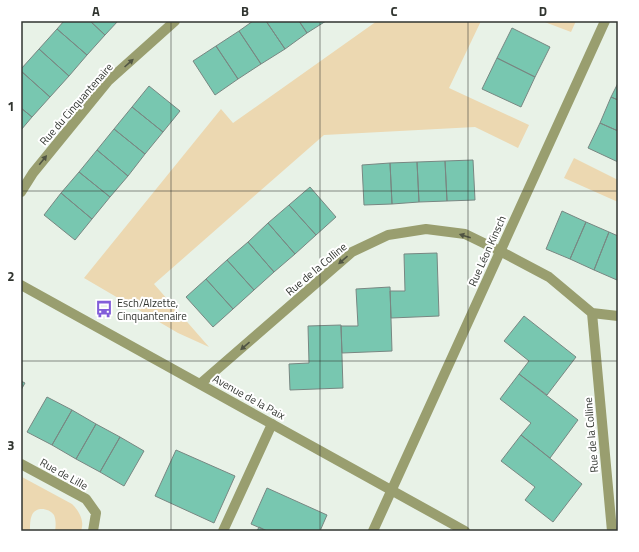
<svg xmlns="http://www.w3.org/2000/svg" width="639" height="552" viewBox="0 0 639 552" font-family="'Titillium Web',sans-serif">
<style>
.green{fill:#ecd8b1}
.building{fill:#78c7b0;stroke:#788782}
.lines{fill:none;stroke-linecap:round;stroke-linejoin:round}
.service{stroke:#999e6f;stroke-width:10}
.minor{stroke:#999e6f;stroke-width:10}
.oneway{fill:#505443}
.grid{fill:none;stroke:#313530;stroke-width:1;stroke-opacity:0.55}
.labels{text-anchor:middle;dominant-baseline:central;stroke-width:4;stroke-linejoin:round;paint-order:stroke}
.street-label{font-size:11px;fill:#313530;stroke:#fff}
.poi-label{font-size:11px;fill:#313530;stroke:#fff;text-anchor:start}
.neatline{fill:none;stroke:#313530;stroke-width:1.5}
.grid-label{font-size:13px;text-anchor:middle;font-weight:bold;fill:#313530}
</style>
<rect width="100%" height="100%" fill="#e8f2e7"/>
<path class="green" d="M377 21H481L449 88 529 125 518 148 475 127 324 135 154 284 209 347 178 333 84 278 221 109 233 123Z
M542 21H576L571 32Z
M574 158 618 180V202L564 178Z
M22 477 72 504C79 511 85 521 81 531H55C56 526 56 520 54 515 49 508 36 506 32 515 30 519 30 526 30 531H21V479Z"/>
<path class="building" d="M64 21H90L105 35 87 55 57 29Z
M90 21H118L105 35Z
M253 21H266L285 49 261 64 239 31Z
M266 21H299L307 33 285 49Z
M299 21H326L307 33Z
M512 28 550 47 535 77 497 58Z
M57 29 87 55 69 76 39 49Z
M239 31 261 64 238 79 216 46Z
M216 46 238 79 215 95 193 61Z
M39 49 69 76 50 97 21 71V69Z
M497 58 535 77 521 107 482 89Z
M21 71 50 97 32 117 21 108Z
M618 83V100L611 97Z
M149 86 180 111 163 132 132 107Z
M611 97 618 100V131L600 123Z
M132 107 163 132 145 154 114 129Z
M21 108 32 117 21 130Z
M600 123 618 131V162L588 148Z
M114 129 145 154 128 176 97 150Z
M97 150 128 176 110 197 79 172Z
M473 160 475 200 447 201 445 161Z
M445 161 447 201 419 202 417 162Z
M417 162 419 202 392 204 390 163Z
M390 163 392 204 364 205 362 165Z
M79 172 110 197 92 219 61 193Z
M310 187 336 217 316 235 289 205Z
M61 193 92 219 75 240 44 215Z
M289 205 316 235 295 254 268 223Z
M562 211 586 222 570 259 546 249Z
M586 222 609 232 594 270 570 259Z
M268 223 295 254 274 272 248 242Z
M609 232 618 236V278L617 280 594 270Z
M248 242 274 272 254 290 227 260Z
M437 253 439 316 391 318 390 291H405L404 254Z
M227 260 254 290 233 309 206 279Z
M206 279 233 309 213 327 186 297Z
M390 287 392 351 342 353 341 326H358L356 289Z
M524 316 576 357 547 395 519 374 529 361 504 341Z
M341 325 343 388 290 390 289 364 309 363 308 326Z
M519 374 578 420 550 458 521 435 531 423 500 399Z
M21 381 25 383 21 390Z
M47 397 72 410 52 445 27 432Z
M72 410 96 424 76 459 52 445Z
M96 424 120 437 100 472 76 459Z
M521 435 582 484 553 522 525 500 535 487 501 461Z
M120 437 144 451 124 486 100 472Z
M176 450 235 476 214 523 155 496Z
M267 488 327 515 320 531H267L251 524Z
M259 527 267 531H257Z"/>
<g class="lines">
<path class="service" d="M223 531 272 424"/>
<path class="minor" d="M21 192 33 173 108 81 175 21
M21 285 465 531
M592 313 612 531
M200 384 352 252 388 235 426 229 465 234 500 251 549 277 592 313 618 316
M21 464 86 499 96 513 93 531
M373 531 605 21"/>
</g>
<defs><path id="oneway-solid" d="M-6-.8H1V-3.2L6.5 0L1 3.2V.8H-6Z"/></defs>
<g class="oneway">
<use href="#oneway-solid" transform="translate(129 63) rotate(-42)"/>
<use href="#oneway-solid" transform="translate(43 160) rotate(-51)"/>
<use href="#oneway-solid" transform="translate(465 236) rotate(-163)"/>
<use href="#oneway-solid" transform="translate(343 260) rotate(139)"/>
<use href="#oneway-solid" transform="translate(245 346) rotate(139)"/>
</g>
<path class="grid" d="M171 21V531M320 21V531M468 21V531M21 191H618M21 361H618"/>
<defs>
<g id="bus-bare" transform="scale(1.38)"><path d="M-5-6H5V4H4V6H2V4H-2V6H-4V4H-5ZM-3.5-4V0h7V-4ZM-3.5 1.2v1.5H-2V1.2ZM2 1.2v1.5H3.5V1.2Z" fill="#825ed9" stroke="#fff" stroke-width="2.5" paint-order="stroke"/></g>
</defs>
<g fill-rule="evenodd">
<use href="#bus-bare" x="104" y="309"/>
</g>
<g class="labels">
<g class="street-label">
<text transform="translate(76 104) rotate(-49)">Rue du Cinquantenaire</text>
<text transform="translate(487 251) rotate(-66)">Rue Léon Kinsch</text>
<text transform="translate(316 269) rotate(-40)">Rue de la Colline</text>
<text transform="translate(249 397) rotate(29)">Avenue de la Paix</text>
<text transform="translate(591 435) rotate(-95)">Rue de la Colline</text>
<text transform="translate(64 474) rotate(29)">Rue de Lille</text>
</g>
<g class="poi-label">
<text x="117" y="303">Esch/Alzette,<tspan x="117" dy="13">Cinquantenaire</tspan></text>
</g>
</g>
<rect width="639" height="552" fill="none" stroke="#ffffff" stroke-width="44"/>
<rect x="22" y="22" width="595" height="508" class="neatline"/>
<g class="grid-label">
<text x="96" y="16">A</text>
<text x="245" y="16">B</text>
<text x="394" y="16">C</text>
<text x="543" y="16">D</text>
<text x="11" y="111">1</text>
<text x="11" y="281">2</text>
<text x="11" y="450">3</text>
</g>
</svg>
